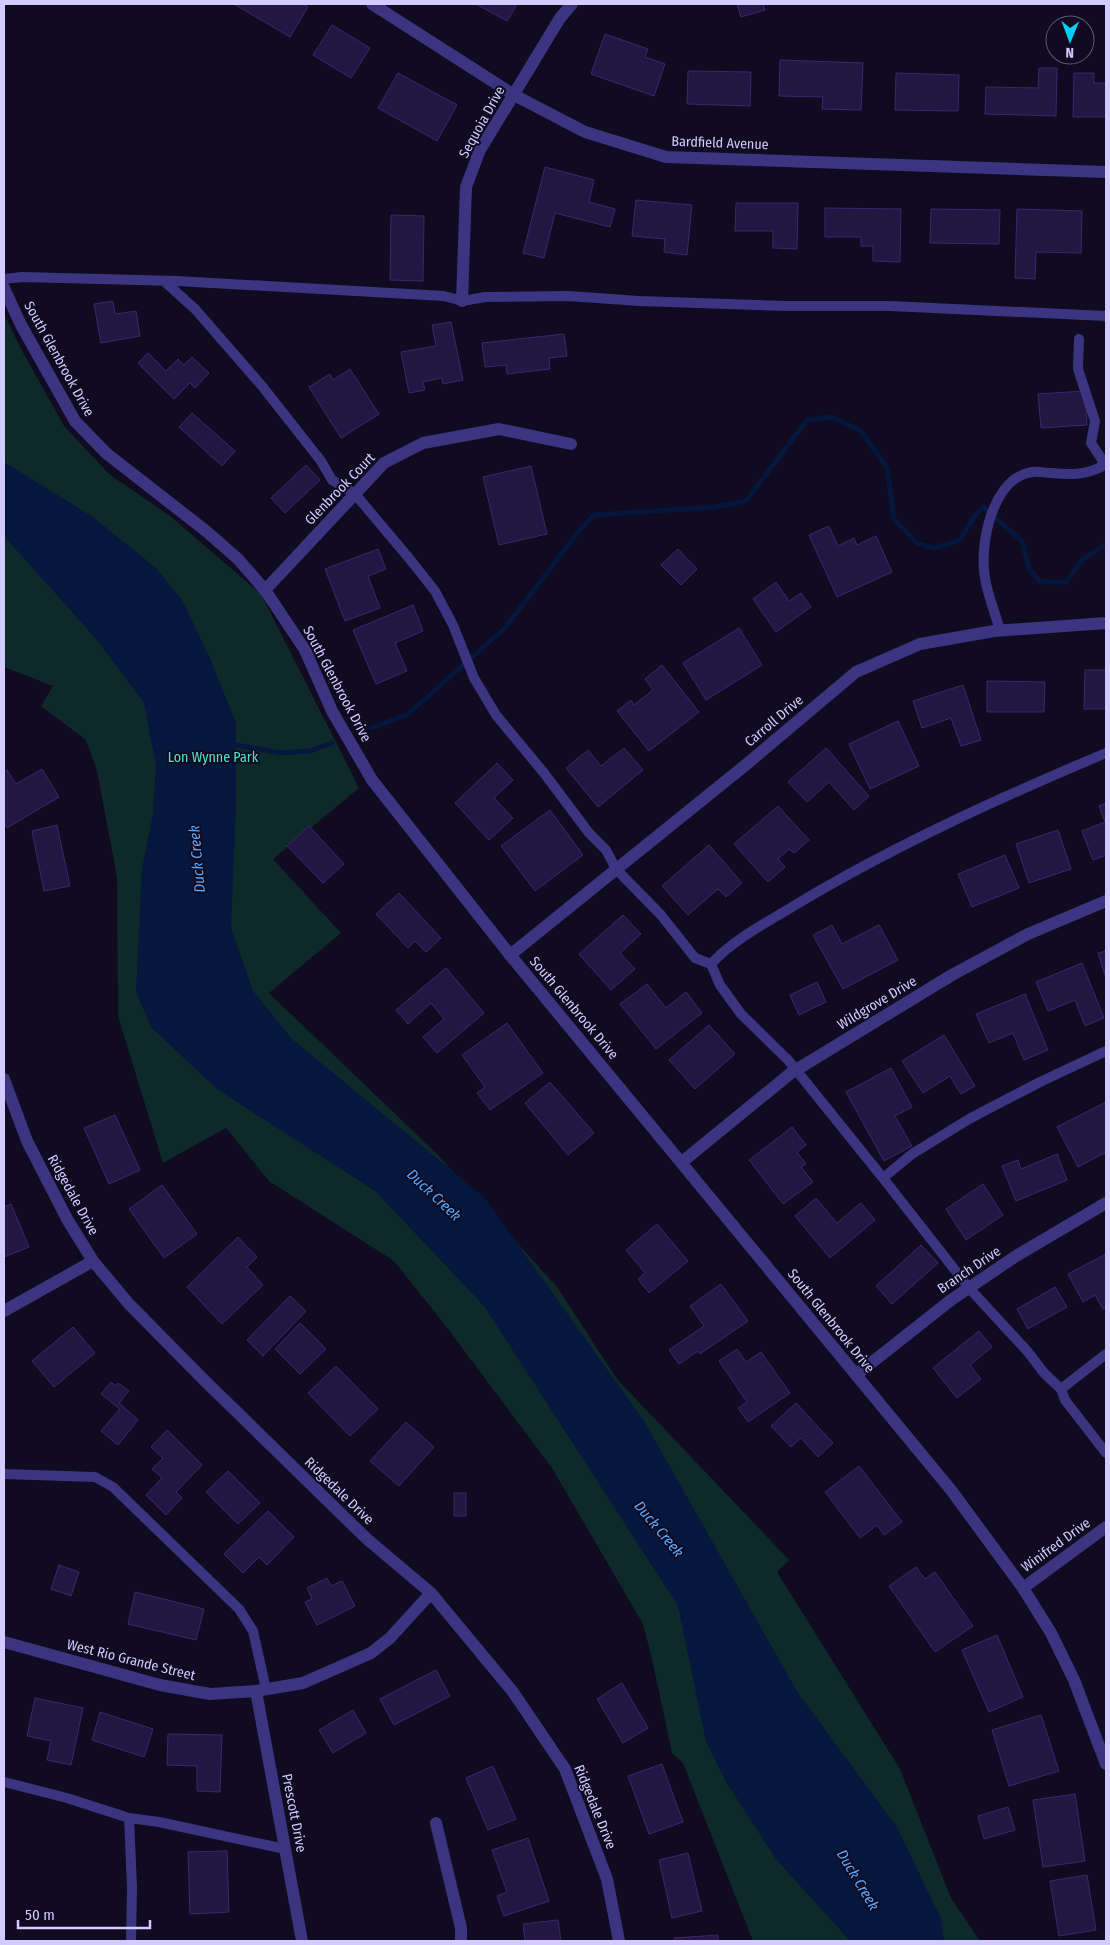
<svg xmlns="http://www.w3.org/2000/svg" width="1110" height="1945" viewBox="0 0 1110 1945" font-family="'Fira Sans Condensed',sans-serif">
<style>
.green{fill:#0e292a}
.water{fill:#06173e}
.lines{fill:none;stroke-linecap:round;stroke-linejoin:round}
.stream{stroke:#06173e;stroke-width:5}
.building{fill:#221642;stroke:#3a276f}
.service{stroke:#3c3481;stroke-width:10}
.minor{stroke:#3c3481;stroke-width:12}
.tertiary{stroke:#3c3481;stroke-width:12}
.labels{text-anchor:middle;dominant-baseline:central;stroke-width:4;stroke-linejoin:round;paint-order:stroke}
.street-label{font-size:14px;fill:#d3caff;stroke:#100b20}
.park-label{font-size:14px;fill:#50e5c9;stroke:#100b20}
.water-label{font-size:15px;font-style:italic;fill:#58a7ff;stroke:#100b20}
</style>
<rect width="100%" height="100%" fill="#100b20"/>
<path class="green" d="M4 314 20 347 64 426 109 474 170 516 261 594 359 788 273 859 341 933 269 993 435 1152 557 1287 617 1379 789 1560 777 1572 900 1769 951 1898 980 1941H753L683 1763 672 1753 652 1659 643 1624 552 1468 445 1325 394 1261 269 1181 226 1128 163 1163 118 1016 117 877 97 771 86 740 41 706 53 686 4 667Z"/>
<path class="water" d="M4 462 93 517 156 568 182 600 209 656 236 723V805L231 928 253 991 292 1039 484 1197 644 1421 798 1693 897 1827 941 1919 944 1941H850L776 1859 726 1782 706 1741 678 1606 484 1306 375 1191 217 1089 152 1028 136 992 142 868 153 813 156 765 144 703 97 640 4 536Z"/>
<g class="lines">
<path class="stream" d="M371 728 407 715 504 629 578 532 594 515 715 507 746 501 807 420 831 417 860 430 887 468 894 519 917 543 934 548 960 540 974 517 983 507 1022 541 1029 569 1041 582H1066L1082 560 1106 544
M230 744 281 753 310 751 332 743"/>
</g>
<path class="building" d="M234 4H302L308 7 290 37Z
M476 4H517L507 21Z
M737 4H763L765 10 741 17Z
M332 25 370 48 351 78 313 55Z
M605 34 648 49 645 57 665 64 654 96 591 74Z
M780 60 863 63 861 110 822 109 823 97 779 96Z
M1039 68H1057L1056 116 985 114 986 87 1038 88Z
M688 71 751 72 750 106 687 104Z
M398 73 457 105 437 141 378 108Z
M896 73 959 75 958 111 895 110Z
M1074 73H1094V83H1106V117H1073Z
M545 167 594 180 589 202 615 209 610 227 555 213 544 258 523 253Z
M636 200 692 205 687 255 664 252 665 239 632 236Z
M736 203H798L797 249 773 248V231H735Z
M825 208 901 209 900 262 873 261V246H861V237H825Z
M931 209 1000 210 999 244 930 243Z
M1017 209 1082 211 1081 253 1036 252 1035 279 1015 278Z
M391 215 424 216 423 281 390 280Z
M113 301 115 314 136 311 140 336 101 343 94 304Z
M451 322 463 380 443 384 442 378 423 382 425 390 409 393 401 352 436 346 432 325Z
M564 334 567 356 549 358 550 369 507 374 506 365 485 367 482 343Z
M148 353 166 371 178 359 184 365 192 357 209 373 195 388 190 383 174 399 138 363Z
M350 369 379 414 341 438 309 387 330 374 333 380Z
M1085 391 1087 425 1041 428 1038 394Z
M192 413 235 451 222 466 179 427Z
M306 465 320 480 285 513 271 498Z
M531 466 547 534 499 545 483 477Z
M829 526 838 546 854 538 857 545 876 536 892 572 837 597 809 535Z
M378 549 386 569 368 576 380 608 345 621 325 569Z
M678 549 697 569 681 585 661 565Z
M776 582 789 601 801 593 811 607 776 632 753 599Z
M413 605 423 631 395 643 407 671 376 684 353 630Z
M739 628 762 665 706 700 683 663Z
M662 665 699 712 649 751 617 711 631 700 634 705 653 690 645 679Z
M1085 670H1106V709H1084Z
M987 681 1045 682 1044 712H987Z
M963 685 981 740 961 746 951 718 922 728 913 701Z
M898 721 919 766 870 789 849 744Z
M624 748 643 770 598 807 566 768 588 750 601 766Z
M826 748 869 796 854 810 829 782 807 802 788 782Z
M497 763 513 780 494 798 513 818 489 840 455 803Z
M42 769 59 797 7 828 4 823V772L7 770 16 784Z
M1106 803V855L1093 860 1082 831 1105 822 1099 806Z
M778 806 809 840 794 853 789 849 778 859 785 867 768 882 734 844Z
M550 810 583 855 535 891 501 846Z
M57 825 70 886 44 891 32 831Z
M309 826 344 864 323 883 287 846Z
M1058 830 1071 869 1029 883 1016 844Z
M709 845 742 883 726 897 718 889 688 915 662 886Z
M1005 855 1019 888 972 907 958 874Z
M399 893 441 938 426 952 415 941 408 948 376 914Z
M623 915 641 934 620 953 635 969 611 990 579 954Z
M832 925 842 944 879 925 898 960 843 989 813 935Z
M1106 951V978L1098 953Z
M1082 963 1104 1018 1085 1026 1075 1000 1048 1011 1036 982Z
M446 968 484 1013 437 1053 423 1037 444 1019 431 1003 408 1024 396 1010Z
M817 982 826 1002 799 1015 790 995Z
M647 984 666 1008 686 992 702 1013 656 1049 620 1004Z
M1025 994 1048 1050 1024 1060 1013 1033 989 1043 976 1014Z
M507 1023 543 1073 490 1110 477 1093 485 1087 462 1055Z
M709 1025 735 1054 695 1089 669 1060Z
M944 1035 975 1086 961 1094 950 1076 923 1093 902 1061Z
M891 1068 912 1107 895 1116 912 1146 884 1161 846 1092Z
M550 1082 594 1133 568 1155 525 1103Z
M1106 1102V1152L1078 1167 1057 1127Z
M115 1115 140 1170 109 1184 84 1128Z
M792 1127 806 1145 797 1152 806 1164 801 1167 813 1182 783 1204 749 1160Z
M1057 1154 1067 1180 1016 1201 1002 1166 1018 1160 1021 1169Z
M983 1184 1003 1215 966 1240 946 1209Z
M162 1185 197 1234 164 1258 129 1209Z
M816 1198 837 1223 861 1203 875 1220 830 1258 795 1216Z
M11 1204 29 1247 4 1257V1207Z
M657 1224 688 1261 649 1293 638 1279 645 1273 626 1250Z
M238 1237 257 1257 247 1267 263 1285 222 1324 187 1287Z
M921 1245 938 1263 892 1304 876 1286Z
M1106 1254V1308L1103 1309 1095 1295 1083 1302 1068 1274Z
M721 1284 748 1321 700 1354 698 1351 679 1364 669 1350 704 1326 690 1306Z
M1055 1287 1067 1307 1028 1329 1017 1309Z
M290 1296 306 1311 263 1356 247 1340Z
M300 1323 326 1349 300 1374 275 1349Z
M73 1327 95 1353 54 1387 32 1361Z
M979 1331 992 1347 970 1365 981 1379 957 1398 933 1368Z
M737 1349 746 1362 761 1352 790 1393 748 1422 738 1408 747 1402 719 1361Z
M336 1366 378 1409 350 1436 308 1393Z
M111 1382 116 1386 118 1383 129 1391 119 1403 138 1420 118 1445 101 1431 120 1409 101 1394Z
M796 1403 833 1443 818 1457 801 1438 791 1447 771 1426Z
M406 1422 434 1447 399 1486 370 1461Z
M167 1430 202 1465 176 1492 182 1498 166 1515 146 1495 162 1478 152 1469 163 1458 151 1447Z
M859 1466 902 1522 884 1535 877 1525 860 1538 825 1492Z
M228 1471 260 1503 238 1524 206 1492Z
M454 1493H466V1516H454Z
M268 1511 294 1537 267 1565 259 1557 243 1573 224 1554Z
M59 1565 79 1572 71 1596 51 1589Z
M916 1567 925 1579 935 1572 973 1626 935 1652 889 1586Z
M327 1578 331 1586 342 1581 355 1606 317 1625 305 1602 312 1599 307 1588Z
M135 1592 204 1609 196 1640 128 1624Z
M997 1635 1023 1697 989 1712 962 1650Z
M436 1670 450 1696 394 1725 380 1699Z
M622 1683 648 1728 623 1743 597 1699Z
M35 1698 83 1708 71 1765 47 1760 51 1741 27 1736Z
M353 1710 366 1733 333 1753 319 1730Z
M100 1712 153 1729 144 1757 92 1740Z
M1041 1715 1059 1771 1009 1786 992 1730Z
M168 1734 222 1735 220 1792 197 1791V1766L167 1765Z
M662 1764 683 1822 649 1834 628 1776Z
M493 1766 516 1819 488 1830 466 1778Z
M1075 1794 1085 1861 1043 1867 1033 1800Z
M1008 1807 1015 1830 984 1839 978 1816Z
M528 1838 549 1901 504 1916 497 1896 507 1892 492 1850Z
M227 1851 229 1912 190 1914 188 1852Z
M688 1853 702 1911 672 1918 659 1860Z
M1087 1875 1096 1930 1059 1936 1050 1881Z
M558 1920 561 1941H525L523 1924Z
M718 1935V1941H674V1938Z"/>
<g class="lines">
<path class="service" d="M4 279 22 277 177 281 444 296 462 301 485 297 568 296 639 301 787 306H890L1106 316
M164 281 195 309 262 386 321 461 332 480 355 494 408 557 435 591 453 625 474 678 496 715 544 773 589 833 606 850 616 869 661 915 695 958 711 964 720 985 741 1014 788 1060 883 1178 912 1154 969 1119 1040 1082 1106 1051
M1000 630C995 613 988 596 985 578 979 545 992 478 1032 472 1039 471 1045 473 1052 473 1069 475 1085 475 1101 467L1103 461 1091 443 1095 421 1078 369 1079 339
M711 964C733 940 764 924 792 907 891 847 999 798 1106 753
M883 1178 969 1288 1028 1352 1044 1373 1061 1389 1065 1400 1106 1453
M1061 1389 1106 1354
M4 1474 95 1477 113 1487 239 1609 253 1631 266 1689
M4 1782 67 1798 129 1818 132 1887 131 1941
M129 1818 159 1822 285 1849"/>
<path class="minor" d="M462 301 466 187 480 150 560 18 572 4
M265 590 384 463 423 443 499 429 571 444
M510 955 748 763 856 672 920 644 994 631 1106 623
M4 1079 27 1141 67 1219 93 1261 129 1304 205 1381 367 1539 431 1593 513 1692 565 1769 607 1879 619 1941
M682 1162 791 1073 952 975 1028 934 1106 901
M4 1311 93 1261
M856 1375 951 1300 1016 1256 1106 1203
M1023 1588 1106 1527
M4 1642 160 1685 210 1694 256 1691 303 1683 371 1653 390 1638 431 1593
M256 1691 302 1941
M436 1823 461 1928V1941"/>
<path class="tertiary" d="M372 4 514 95 585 132 666 157 1106 172
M4 288 21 325 75 421 106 453 206 531 238 559 265 590 305 650 332 711 372 780 510 955 951 1490 1023 1588 1051 1633 1074 1680 1106 1764"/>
</g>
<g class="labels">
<g class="street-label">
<text transform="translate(482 122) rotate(-61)">Sequoia Drive</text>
<text transform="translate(720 143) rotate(2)">Bardfield Avenue</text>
<text transform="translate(59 359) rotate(61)">South Glenbrook Drive</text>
<text transform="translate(340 489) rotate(-46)">Glenbrook Court</text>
<text transform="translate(337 684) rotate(62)">South Glenbrook Drive</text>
<text transform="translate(774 721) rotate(-40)">Carroll Drive</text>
<text transform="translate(877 1003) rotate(-31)">Wildgrove Drive</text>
<text transform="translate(574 1008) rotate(50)">South Glenbrook Drive</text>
<text transform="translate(73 1195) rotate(61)">Ridgedale Drive</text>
<text transform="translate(969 1270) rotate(-34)">Branch Drive</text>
<text transform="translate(831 1321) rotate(51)">South Glenbrook Drive</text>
<text transform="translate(339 1491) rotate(44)">Ridgedale Drive</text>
<text transform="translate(1056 1545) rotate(-36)">Winifred Drive</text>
<text transform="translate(131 1660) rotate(14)">West Rio Grande Street</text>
<text transform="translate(595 1807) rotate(68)">Ridgedale Drive</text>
<text transform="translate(294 1813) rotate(79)">Prescott Drive</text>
</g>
<g class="park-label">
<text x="213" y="757">Lon Wynne Park</text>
</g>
<g class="water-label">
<text transform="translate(197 859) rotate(-95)">Duck Creek</text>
<text transform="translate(434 1195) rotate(43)">Duck Creek</text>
<text transform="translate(659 1529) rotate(50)">Duck Creek</text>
<text transform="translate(858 1880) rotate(59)">Duck Creek</text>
</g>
</g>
<rect width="1110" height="1945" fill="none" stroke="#d3caff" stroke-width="10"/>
<g transform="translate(1070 40) rotate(181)"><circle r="24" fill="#100b20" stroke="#5e5779"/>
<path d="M0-4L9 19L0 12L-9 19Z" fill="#00cdf5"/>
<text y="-8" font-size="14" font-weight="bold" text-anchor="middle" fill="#d3caff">N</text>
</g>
<path d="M18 1920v8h132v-8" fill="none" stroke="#d3caff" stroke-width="2.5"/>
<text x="25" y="1920" font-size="15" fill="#d3caff" stroke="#100b20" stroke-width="4" paint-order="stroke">50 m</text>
</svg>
